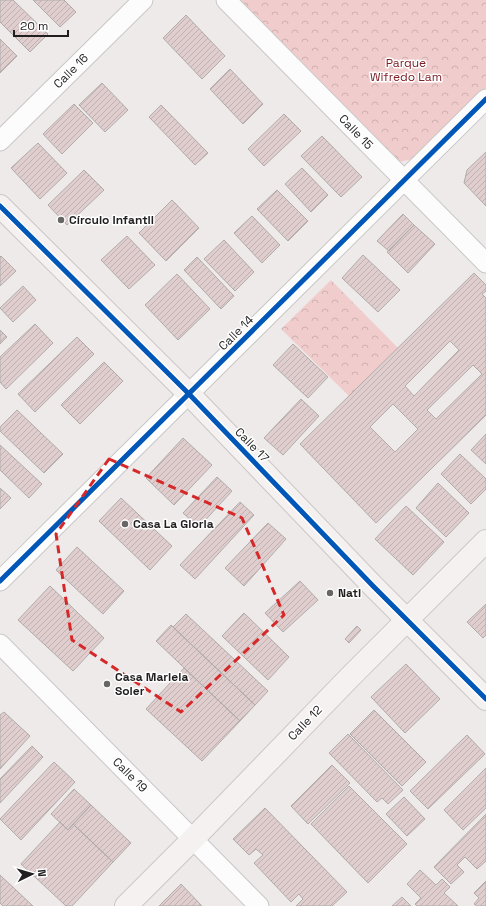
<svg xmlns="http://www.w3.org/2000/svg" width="486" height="906" viewBox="0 0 486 906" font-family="'Space Grotesk',sans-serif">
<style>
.park{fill:url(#park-crowns)}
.building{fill:url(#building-hatch);stroke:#afacab;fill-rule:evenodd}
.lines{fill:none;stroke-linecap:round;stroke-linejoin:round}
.street-casing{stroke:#cac7c7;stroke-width:21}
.secondary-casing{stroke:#cac7c7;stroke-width:24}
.street{stroke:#fcfcfc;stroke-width:19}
.secondary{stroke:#f5f1f1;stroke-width:22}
.cycleway-casing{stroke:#fff;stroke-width:8}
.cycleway{stroke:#0057b8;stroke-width:5}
.marked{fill:none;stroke:#d62828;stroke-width:3;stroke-dasharray:8 5;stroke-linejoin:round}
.poi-dot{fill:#686565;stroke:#fff;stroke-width:1.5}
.labels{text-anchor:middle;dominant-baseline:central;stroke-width:3;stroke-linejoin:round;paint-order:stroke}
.park-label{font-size:12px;fill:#7d2128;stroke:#fff}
.street-label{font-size:12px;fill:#201e1e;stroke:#fff}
.poi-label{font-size:12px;font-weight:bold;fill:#201e1e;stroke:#fff;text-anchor:start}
</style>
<defs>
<pattern id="park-crowns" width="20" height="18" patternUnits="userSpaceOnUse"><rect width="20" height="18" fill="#f0cdcc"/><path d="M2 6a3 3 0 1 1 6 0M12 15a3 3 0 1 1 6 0" fill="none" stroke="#ceb0af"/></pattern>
<pattern id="building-hatch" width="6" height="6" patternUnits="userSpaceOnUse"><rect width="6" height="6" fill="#e0cece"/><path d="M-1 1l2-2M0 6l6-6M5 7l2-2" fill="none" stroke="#c0b0b0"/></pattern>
</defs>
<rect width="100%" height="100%" fill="#eeeae9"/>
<path class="park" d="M238 0H486V90L418 158 399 162 296 60Z
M331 280 398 348 349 396 281 329Z"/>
<path class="building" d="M0 0H13L48 34 30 52 0 22Z
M33 0H64L76 12 60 27Z
M186 15 225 56 202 79 163 38Z
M0 39 17 56 0 73Z
M230 69 263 104 243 124 210 89Z
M102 83 128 110 105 132 79 105Z
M74 104 93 123 62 154 43 134Z
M161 105 208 153 195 165 149 117Z
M284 114 301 131 264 166 248 149Z
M322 136 362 177 341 197 301 156Z
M38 143 67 173 40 199 11 168Z
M486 152V206L464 183 467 170Z
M302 168 328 195 311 212 285 184Z
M84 170 104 190 67 225 48 205Z
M277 190 308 221 288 241 257 209Z
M172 200 199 228 166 261 139 233Z
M403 214 414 225 389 251 377 241Z
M252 216 280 245 262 263 234 233Z
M414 225 435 244 408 273 387 252Z
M127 236 155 265 129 289 101 260Z
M224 240 254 272 235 291 204 259Z
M363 255 400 290 378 312 342 278Z
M1 256 16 271 0 286V257Z
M197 257 234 296 221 309 184 270Z
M474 273 486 285V291L482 294 486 298V415L376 523 300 444ZM450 341 459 350 414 396 405 386ZM473 365 482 374 436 419 427 410ZM393 404 418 429 395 452 370 427Z
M177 274 210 309 178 340 145 305Z
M23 286 36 300 13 322 0 308Z
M35 324 53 343 6 389 0 382V357Z
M0 330 7 337 0 344Z
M77 337 94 354 35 412 18 394Z
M293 344 328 377 308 398 273 365Z
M104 362 123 381 80 424 61 405Z
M301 399 319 416 283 455 264 438Z
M17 410 63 454 44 473 0 431V427Z
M486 434V464L471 450Z
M183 438 212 465 174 505 146 478Z
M0 445 42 484 29 498 0 470Z
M460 454 486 479V489L471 504 441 474Z
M217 477 232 491 199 527 183 513Z
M438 483 469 513 446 537 416 508Z
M0 488 11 498 0 509Z
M121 498 172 546 150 570 99 521Z
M240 502 254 515 195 579 180 565Z
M406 506 444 542 413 575 375 539Z
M268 523 286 539 244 586 225 568Z
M77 547 124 591 103 614 56 570Z
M300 581 318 600 283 632 265 613Z
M50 586 104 638 73 671 18 620Z
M486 604V635L483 638 467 622Z
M244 613 289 657 268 680 222 636Z
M186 614 268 691 255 705 173 627Z
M171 625 255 705 240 721 156 641Z
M357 626 361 630 349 643 345 639Z
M406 664 440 699 405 733 371 697Z
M184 668 240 721 202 761 146 709Z
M374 710 426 762 402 786 350 734Z
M4 712 30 736 0 769V715Z
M348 734 403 790 388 804 382 798 377 802 329 753Z
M467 735 485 754 428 809 410 791Z
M32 746 43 757 0 803V779Z
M54 762 75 782 21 840 0 819Z
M332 765 350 783 308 824 291 806Z
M486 768V808L463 830 444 810Z
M349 786 407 844 368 883 311 824Z
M74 789 91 805 68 830 51 814Z
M404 797 425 819 407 836 386 814Z
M91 805 131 843 113 862 73 824Z
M265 808 347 892 332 906H296L303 899 299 894 291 902 254 863 263 855 256 849 249 855 233 839Z
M486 814V861L477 869 465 857 457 865 464 872 451 884 434 867Z
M60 822 68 830 73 824 113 862 72 906H66L21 864Z
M420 870 436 885 442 879 450 887 444 893 458 906H417L415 904 421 898 407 884Z
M0 875 33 906H3L0 903Z
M486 881V906H477L474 904 479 898 474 893Z
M181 884 202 906H159Z
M402 897 411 906H392Z"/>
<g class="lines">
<g class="street-casing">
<path id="street" d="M226 0 486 263
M0 141 143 0
M0 581 486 99
M0 644 259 906"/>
</g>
<g class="secondary-casing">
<path id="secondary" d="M0 206 189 394 373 586 486 699
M126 906 193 839 351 676 486 541"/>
</g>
<use href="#street" class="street"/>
<use href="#secondary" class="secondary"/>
<g class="cycleway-casing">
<path id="cycleway" d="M0 206 189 394 373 586 486 699
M0 581 486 99"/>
</g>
<use href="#cycleway" class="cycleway"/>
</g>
<path class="marked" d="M109 459 242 518 284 615 181 712 72 640 56 534Z"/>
<g class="poi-dot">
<circle cx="61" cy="220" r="4"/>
<circle cx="125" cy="524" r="4"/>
<circle cx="330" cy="593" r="4"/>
<circle cx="107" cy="684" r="4"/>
</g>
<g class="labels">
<g class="park-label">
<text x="406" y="63">Parque<tspan x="406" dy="14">Wifredo Lam</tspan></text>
</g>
<g class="street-label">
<text transform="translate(71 71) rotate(-45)">Calle 16</text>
<text transform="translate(356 132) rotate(46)">Calle 15</text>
<text transform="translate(236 333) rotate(-45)">Calle 14</text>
<text transform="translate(252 445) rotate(46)">Calle 17</text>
<text transform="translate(305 723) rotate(-46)">Calle 12</text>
<text transform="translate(130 775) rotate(45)">Calle 19</text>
</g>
<g class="poi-label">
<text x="69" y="220">Círculo Infantil</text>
<text x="133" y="524">Casa La Gloria</text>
<text x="338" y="593">Nati</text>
<text x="115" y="677">Casa Mariela<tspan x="115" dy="14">Soler</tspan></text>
</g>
</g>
<g transform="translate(32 874) rotate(85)" stroke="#ffffff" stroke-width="3" paint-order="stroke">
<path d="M0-3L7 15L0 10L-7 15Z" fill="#201e1e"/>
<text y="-6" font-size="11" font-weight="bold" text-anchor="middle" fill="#201e1e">N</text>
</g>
<path d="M14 30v6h54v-6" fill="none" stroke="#201e1e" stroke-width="2"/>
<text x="20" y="30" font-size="12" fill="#201e1e" stroke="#ffffff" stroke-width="3" paint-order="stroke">20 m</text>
</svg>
